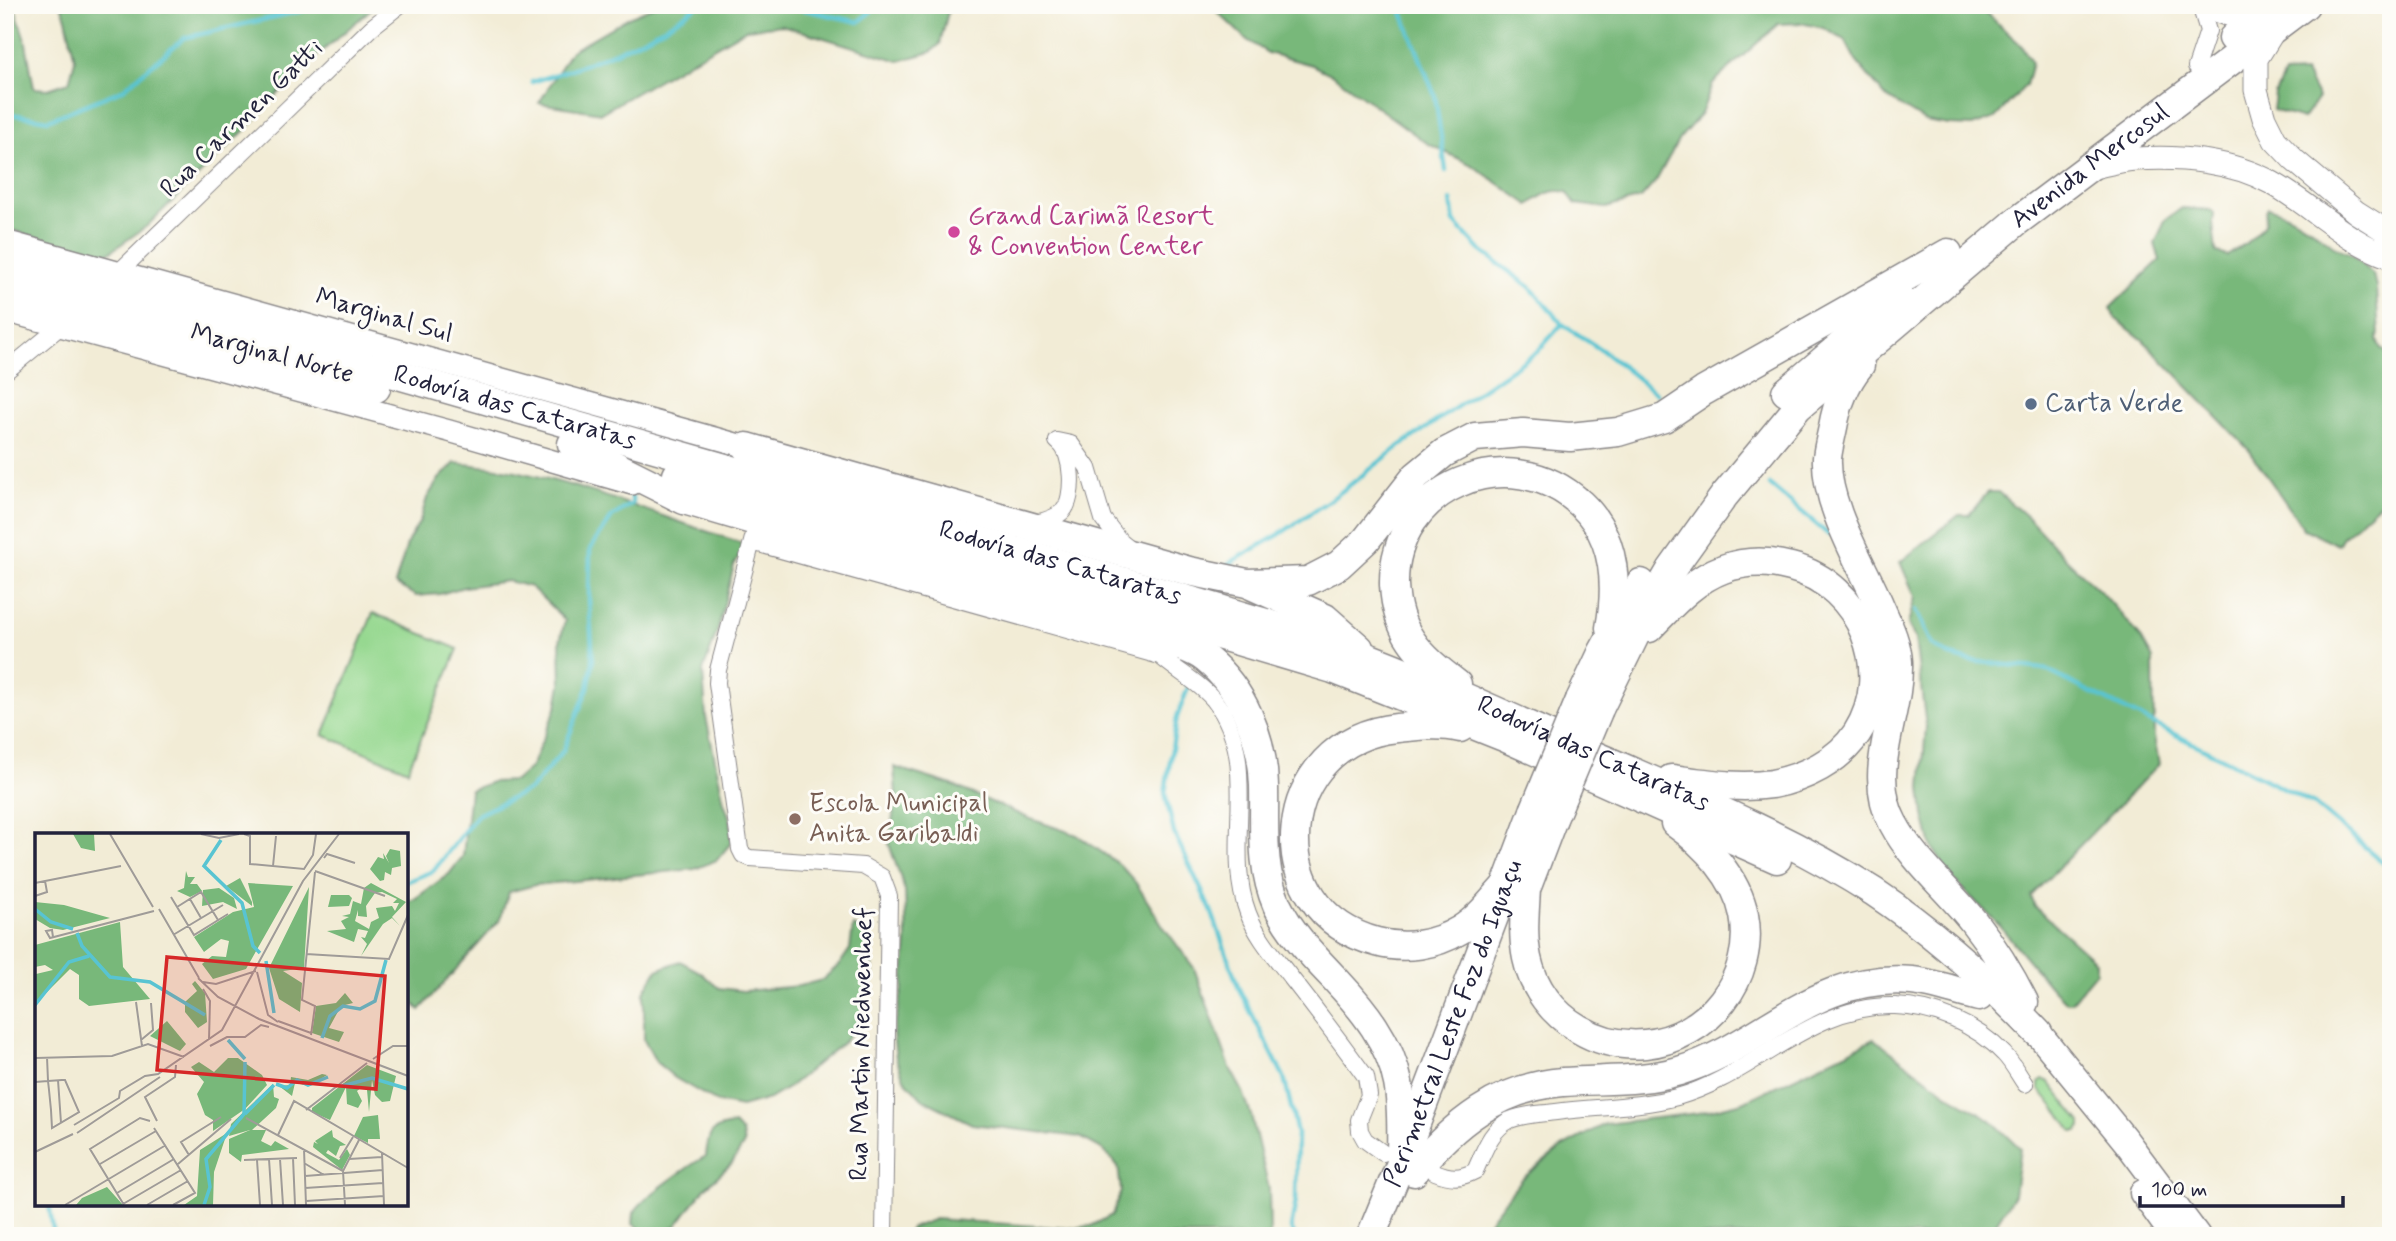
<svg xmlns="http://www.w3.org/2000/svg" width="2396" height="1241" viewBox="0 0 2396 1241" font-family="Mynerve,sans-serif">
<style>
.green{fill:#96d890;stroke:#5c7d66;stroke-width:2}
.forest{fill:#78b87a;stroke:#4d6d5a;stroke-width:2}
.lines{fill:none;stroke-linecap:round;stroke-linejoin:round}
.stream{stroke:#58c4d2;stroke-width:4.5}
.minor-casing{stroke:#8a8788;stroke-width:18}
.tertiary-casing{stroke:#8a8788;stroke-width:24}
.secondary-casing{stroke:#8a8788;stroke-width:25}
.primary-casing{stroke:#8a8788;stroke-width:29}
.trunk-casing{stroke:#8a8788;stroke-width:31}
.minor{stroke:#fff;stroke-width:16}
.tertiary{stroke:#fff;stroke-width:21}
.secondary{stroke:#fff;stroke-width:23}
.primary{stroke:#fff;stroke-width:26}
.trunk{stroke:#fff;stroke-width:28}
.trunk-bridge-casing{stroke:#8a8788;stroke-width:31;stroke-linecap:butt}
.trunk-bridge{stroke:#fff;stroke-width:28}
.hotel-dot{fill:#d1479c;stroke:#fdfcf7;stroke-width:2.5}
.service-dot{fill:#5c6f8a;stroke:#fdfcf7;stroke-width:2.5}
.education-dot{fill:#8d6e63;stroke:#fdfcf7;stroke-width:2.5}
.labels{text-anchor:middle;dominant-baseline:central;stroke-width:6;stroke-linejoin:round;paint-order:stroke}
.street-label{font-size:26px;fill:#22223b;stroke:#fdfcf7}
.hotel-label{font-size:26px;fill:#b23c85;stroke:#fdfcf7;text-anchor:start}
.service-label{font-size:26px;fill:#4e5e75;stroke:#fdfcf7;text-anchor:start}
.education-label{font-size:26px;fill:#785e54;stroke:#fdfcf7;text-anchor:start}
.inset-river{fill:none;stroke:#58c4d2;stroke-width:3.5}
.inset-road{fill:none;stroke:#9f9b98;stroke-width:2}
.view{fill:#d62828;fill-opacity:0.15;stroke:#d62828;stroke-width:3.5}
.inset-edge{fill:none;stroke:#22223b;stroke-width:3.5}
</style>
<rect width="100%" height="100%" fill="#fdfcf7"/>
<filter id="ink" filterUnits="userSpaceOnUse"><feTurbulence type="fractalNoise" baseFrequency=".0143" numOctaves="2"/><feDisplacementMap in="SourceGraphic" scale="14" xChannelSelector="R" yChannelSelector="G"/><feConvolveMatrix kernelMatrix="1 2 1 2 8 2 1 2 1" color-interpolation-filters="sRGB"/></filter>
<filter id="wash" filterUnits="userSpaceOnUse"><feTurbulence type="fractalNoise" baseFrequency=".00686" numOctaves="4" result="noise"/><feDisplacementMap in="SourceGraphic" scale="28" xChannelSelector="R" yChannelSelector="G"/><feGaussianBlur stdDeviation="1.57" result="paint"/><feColorMatrix in="noise" values="0 0 0 0 0 0 0 0 0 0 0 0 0 0 0 0 0 1.4 0 .05"/><feComposite in="paint" operator="in"/></filter>
<g filter="url(#wash)">
<rect width="100%" height="100%" fill="#f2ecd6"/>
<path class="green" d="M373 613 458 649 408 770 323 735Z
M2043 1080 2048 1081 2081 1122V1127L2078 1131H2073L2039 1088V1083Z"/>
<path class="forest" d="M5 5H14L26 43 34 88 48 89 69 82 75 60 66 18 61 5H130L150 9 159 5H376L298 72 250 125 147 226 110 252 91 254 5 228Z
M657 5H946L949 8 940 44 931 52 899 61 782 25 746 29 601 113 539 103 571 51 631 16Z
M1210 5H1977L2021 45 2032 63 2026 85 1995 118 1972 126 1949 125 1925 121 1886 97 1856 61 1845 40 1823 28 1801 23 1778 24 1713 83 1701 114 1679 139 1656 181 1641 198 1606 208 1576 204 1567 192C1551 188 1542 195 1529 205L1472 165 1428 144 1333 75 1312 65 1268 53 1247 40Z
M2305 73 2318 98 2303 119 2273 110 2275 94 2284 74Z
M2268 207C2297 216 2310 228 2334 246 2339 250 2348 251 2353 256 2360 262 2365 269 2373 274L2376 287 2379 334 2377 340 2381 349 2391 355V493L2342 538 2338 545 2304 529 2249 450 2143 340 2116 319 2110 308 2160 260 2155 244 2165 220 2182 208 2210 210 2214 213 2213 223 2216 252 2227 256C2237 250 2259 235 2264 224 2266 218 2264 213 2268 207Z
M455 463C478 466 502 467 524 473 598 490 667 519 739 542L745 547 734 565 718 629 703 671 706 717 724 802 731 822V843L717 860 695 869 535 885 509 892 499 921 420 1010 406 996V901L413 900 449 874 463 856 470 790 492 782 515 781 531 767 557 706 561 684 560 641 565 620 531 587 508 581 464 587 440 594 416 596 395 584 408 541 420 521 427 498 439 479Z
M1988 492H1998L2028 518 2067 560 2105 596 2140 636 2153 659 2154 737 2159 764 2031 896 2035 907 2096 962V972L2071 1002H2067L2053 990 2000 926 1952 878 1932 847 1924 815 1921 788 1926 727 1915 639 1908 624 1915 596 1900 562 1959 515H1969Z
M894 767 952 785 1028 818 1077 835 1120 865 1136 883 1163 926 1194 968 1231 1070 1243 1092 1251 1115 1269 1189 1270 1236H906L911 1228 935 1219 1067 1228 1091 1226 1112 1215 1121 1191 1118 1166 1102 1149 1080 1137 972 1124 922 1099 904 1079 896 1058 893 1034 903 988 907 940 905 891 889 844 896 795Z
M853 926 866 932 873 974 869 997 860 1019 846 1040 789 1087 769 1099 741 1107 717 1102 675 1078 656 1062 644 1040V992L657 970 680 961 700 972 719 988 743 991 799 986 822 980 839 965 850 949Z
M1874 1039 1949 1095 1991 1120 2020 1148 2014 1195 1988 1236H1481L1492 1217 1523 1178 1562 1147 1605 1124 1698 1113 1743 1102Z
M734 1125 742 1133 744 1144 732 1163 705 1188 677 1225 667 1232 651 1236 633 1224C633 1224 634 1213 634 1213 640 1199 692 1164 706 1156 708 1134 710 1127 734 1125Z"/>
<g class="lines">
<path class="stream" d="M783 5 859 22 878 5
M1399 5 1435 96 1446 171
M532 82C590 64 649 42 698 5
M5 113 48 120 122 90 184 38 327 5
M1451 201 1454 222 1480 250 1530 287 1562 324 1603 351 1657 394
M1770 485 1829 535
M1228 564 1280 534 1337 495 1400 446 1537 352 1562 324
M1916 610 1932 645 1950 656 1971 661 2044 669 2314 804 2391 869
M1189 685 1177 717 1165 793 1174 833 1211 910 1239 989 1284 1077 1297 1133 1296 1200 1291 1228 1294 1236
M406 882 433 871 477 815 531 789 563 751 588 688 593 662 589 600 590 549 612 517 633 503 630 492
M49 1204 54 1236"/>
</g>
</g>
<g filter="url(#ink)">
<g class="lines">
<g class="minor-casing">
<path id="minor" d="M2201 6C2220 19 2233 20 2254 15
M2196 67 2208 31 2200 5
M120 271 372 27 400 5
M5 372 61 326
M1057 441 1071 444 1088 468 1103 519 1120 541 1130 549
M1032 524C1043 521 1055 519 1063 511 1075 498 1073 453 1059 443
M754 534 718 670 717 683 740 849 743 855 750 858 863 866 882 877 889 896 884 1236
M752 542 1160 656C1177 671 1200 683 1214 700 1263 763 1222 845 1248 913 1257 937 1276 958 1292 979 1317 1011 1342 1044 1366 1077L1369 1095 1359 1120 1360 1131 1365 1140 1383 1153
M1435 1172C1450 1178 1460 1179 1475 1171 1484 1152 1490 1130 1510 1120 1524 1114 1541 1114 1556 1112 1596 1107 1639 1107 1677 1097 1753 1076 1812 1003 1895 1006 1934 1007 1977 1025 2004 1054 2012 1062 2018 1074 2025 1084"/>
</g>
<g class="tertiary-casing">
<path id="tertiary" d="M5 241 747 447
M5 311 449 431 632 484"/>
</g>
<g class="secondary-casing">
<path id="secondary" d="M2271 35 2256 59V90L2264 118 2275 140 2294 160 2356 212 2391 234
M2088 168C2104 165 2120 160 2136 159 2181 156 2233 161 2272 183 2313 206 2346 242 2391 257"/>
</g>
<g class="primary-casing">
<path id="primary" d="M2038 1033 2126 1141 2197 1236
M2143 1193 2174 1236"/>
</g>
<g class="trunk-casing">
<g id="trunk">
<path d="M2233 38 2270 5"/>
<path id="s1" d="M5 263 1220 609C1260 622 1301 632 1341 647 1425 678 1507 716 1589 753 1685 795 1785 835 1874 892 1934 932 1988 981 2038 1033"/>
<path d="M5 288 376 388"/>
<path d="M1860 365C1845 383 1837 404 1833 427 1831 437 1828 448 1827 458 1825 504 1860 561 1878 602 1886 621 1897 641 1898 662 1900 716 1865 771 1893 823 1913 861 1947 888 1973 921 1991 944 2011 976 2024 1002"/>
<path d="M1786 392 1899 296"/>
<path d="M572 444 684 500 1183 647C1191 650 1200 654 1206 659 1243 689 1263 739 1264 786 1265 827 1260 866 1277 905 1291 934 1314 957 1336 980 1364 1010 1390 1042 1398 1083 1403 1109 1401 1137 1401 1163"/>
<path d="M747 447 1189 571 1247 583 1308 581 1339 565 1366 540 1416 476 1444 453 1475 437 1523 433 1570 437 1618 432 1664 418 1704 391 1948 253"/>
<path d="M677 475 1333 669 1504 737 1777 859"/>
<path d="M1253 586 1325 618 1359 648"/>
<path d="M1649 628C1671 606 1693 580 1723 569 1745 561 1769 561 1791 567 1862 585 1896 672 1857 733 1839 761 1804 778 1772 784 1739 789 1704 783 1671 779"/>
<path d="M1457 684C1440 671 1423 658 1411 640 1400 624 1395 604 1394 585 1392 486 1510 437 1581 504 1616 537 1618 584 1610 628"/>
<path d="M1580 700 1603 651 1641 583"/>
<path id="s2" d="M1599 709 1648 609 1671 570 1724 496 1798 407 2016 222 2305 5"/>
<path d="M1460 728C1440 723 1418 726 1397 728 1273 740 1257 911 1377 942 1405 950 1435 945 1460 930 1479 919 1494 898 1509 882"/>
<path d="M1528 884 1552 821"/>
<path d="M1526 888C1525 911 1522 935 1527 958 1533 988 1553 1014 1579 1029 1599 1041 1622 1046 1645 1044 1708 1038 1756 978 1744 915 1737 878 1705 844 1675 823"/>
<path d="M1414 1172C1453 1124 1499 1087 1563 1082 1602 1079 1641 1082 1679 1071 1763 1046 1814 972 1912 981 1934 983 1957 992 1979 997"/>
<path id="s3" d="M1371 1236 1401 1163 1534 811"/>
</g>
</g>
<use href="#minor" class="minor"/>
<use href="#tertiary" class="tertiary"/>
<use href="#secondary" class="secondary"/>
<use href="#primary" class="primary"/>
<use href="#trunk" class="trunk"/>
<g class="trunk-bridge-casing">
<path id="trunk-bridge" d="M1534 811 1580 700
M1552 821 1599 709"/>
</g>
<use href="#trunk-bridge" class="trunk-bridge"/>
</g>
</g>
<circle class="hotel-dot" cx="954" cy="232" r="7"/>
<circle class="service-dot" cx="2031" cy="404" r="7"/>
<circle class="education-dot" cx="795" cy="819" r="7"/>
<g class="labels">
<g class="street-label">
<text transform="translate(242 119) rotate(-44)">Rua Carmen Gatti</text>
<text stroke="none"><textPath href="#s2" startOffset="742">Avenida Mercosul</textPath></text>
<text transform="translate(384 316) rotate(16)">Marginal Sul</text>
<text transform="translate(272 354) rotate(15)">Marginal Norte</text>
<text stroke="none"><textPath href="#s1" startOffset="530">Rodovía das Cataratas</textPath></text>
<text stroke="none"><textPath href="#s1" startOffset="1097">Rodovía das Cataratas</textPath></text>
<text stroke="none"><textPath href="#s1" startOffset="1664">Rodovía das Cataratas</textPath></text>
<text stroke="none"><textPath href="#s3" startOffset="228">Perimetral Leste Foz do Iguaçu</textPath></text>
<text transform="translate(862 1044) rotate(-89)">Rua Martin Niedwenhoef</text>
</g>
<g class="hotel-label">
<text x="968" y="217">Grand Carimã Resort<tspan x="968" dy="30">&amp; Convention Center</tspan></text>
</g>
<g class="service-label">
<text x="2045" y="404">Carta Verde</text>
</g>
<g class="education-label">
<text x="809" y="804">Escola Municipal<tspan x="809" dy="30">Anita Garibaldi</tspan></text>
</g>
</g>
<g transform="translate(35 833)">
<rect width="373" height="373" fill="#f2ecd6"/>
<path d="M38 1H59L60 18 46 15ZM355 16 365 18 366 33 357 35 356 42 350 39 349 47 345 48 335 36 343 24 349 26 348 20 354 30 351 23ZM151 38 153 44H160L155 51H162L167 58 155 64 142 58 149 55ZM205 45 217 69V73L191 53ZM213 50 258 53 211 136 178 146 167 131 177 123 191 124 194 108 186 106 169 119 159 104 198 79 219 74ZM336 50 371 69 357 84 365 93 357 85 348 91 326 123 332 111 326 104 330 105 333 98 323 96 319 109 292 98 311 96 306 88 314 84 307 83 315 81 318 68 326 71 329 55ZM347 59 362 66 358 70H364L360 78 357 73 341 75 344 85 336 89 334 96 320 88 323 77V83L332 84 331 73 340 60ZM274 54 269 135 248 138 267 150 265 179 244 166 234 135ZM184 55 199 65 202 76 188 69 167 73 168 57ZM296 62H314L317 65 314 73 293 74ZM0 69 29 72 75 85 28 97 15 95 0 86ZM85 89 88 134 115 166 54 173 44 166V142L35 136 1 170V141L18 137 10 132 0 134V112ZM160 148 170 160 172 189 163 195 150 179V169L162 158 157 151ZM310 160 318 170 306 173 294 195 309 199 304 209 277 200 281 173 301 170ZM132 188 151 211 145 218 115 203ZM193 225H203L227 242 232 252 210 276 178 298V287L170 282 162 261 169 249 156 234 164 229 179 239ZM332 232 361 243 355 268 347 269 340 262 337 247 334 279 332 257 327 254 322 258 327 268 323 275 312 271 311 254 295 287 277 279V275ZM287 241 292 242 275 253 260 250 257 263 244 253 255 252 256 244 273 247ZM238 251 239 264 244 266 241 275 217 297H231L226 308 236 313 240 308 254 316 207 322 206 329 194 320V306L215 297 194 303 196 291ZM343 282 345 306H333V310L319 303 328 284ZM297 297 298 304 311 312 305 313 301 323 293 317 291 320 304 327 312 316 315 322 307 337 278 314 279 309 283 311 280 308ZM192 300 179 339 178 372H149L162 363 165 317ZM72 354 88 372H41L47 365Z" fill="#78b87a" fill-rule="evenodd"/>
<path class="inset-river" d="M186 7 169 33 207 70 218 113 225 120M0 76 16 89 38 96M42 100 47 113 75 144 115 149 170 182M231 128 239 180M0 172 34 129 54 123M287 205 295 183 308 173 325 176 340 168 351 127M193 207 210 226M241 251 252 255 262 247 273 252 293 244M307 253 337 245 373 256M210 281 239 252M169 372 175 354 171 326 209 281 210 229"/>
<path class="inset-road" d="M75 1 118 74M166 1 184 5 204 1M209 1 215 3V31L269 36 278 22 281 1M289 25 292 21 320 30M238 33 241 3M280 38 350 63M0 50 86 33M0 63 12 59 10 48M136 64 159 102 193 81M155 66 166 85M142 74 166 59 183 87M124 76 164 145M138 102 188 72M18 104 17 97 11 98 15 105 119 78M271 121 354 126 373 82M222 139 233 182 243 189M163 145 183 164 224 186 373 243M168 149 181 151 221 138M168 156 175 168 174 207M101 169 107 213M243 188 276 200M276 202 280 173 267 167 280 39M106 207 118 197 116 170M175 213 192 204H210L226 192 234 194M0 225 77 223 113 211 149 224M338 226 358 213H373M23 247 26 290M0 249 13 248 27 247H30L44 279 17 295 16 277 14 257 13 248 12 224M271 277 332 230M211 285 308 338M122 288 110 264 140 244 141 232M39 292 84 265 85 258 110 243 123 241 187 197 268 48 304 1M119 295 160 360 138 372M42 300 125 244M243 302 259 268 373 335M269 316 271 372M0 319 38 301M347 320 349 372M154 322 146 309 186 284M258 325 260 372M305 325 318 304M234 326 237 372M245 326 248 372M314 326 347 324M209 327 262 325M222 327 225 372M269 330 289 342M65 331 121 298M143 331 196 286M270 343 348 337M270 355 348 350M82 360 139 326M271 368 349 363M88 371 146 337M30 372 131 312M89 372 55 316 105 285 115 288M112 372 153 348M310 372 308 338 324 307"/>
<path class="view" d="M132 124 350 143 341 256 122 237Z"/>
<rect width="373" height="373" class="inset-edge"/>
</g>
<rect width="2396" height="1241" fill="none" stroke="#fdfcf7" stroke-width="28"/>
<path d="M2140 1196v10h203v-10" fill="none" stroke="#22223b" stroke-width="3.5"/>
<text x="2151" y="1196" font-size="21" fill="#22223b" stroke="#fdfcf7" stroke-width="5" paint-order="stroke">100 m</text>
</svg>
